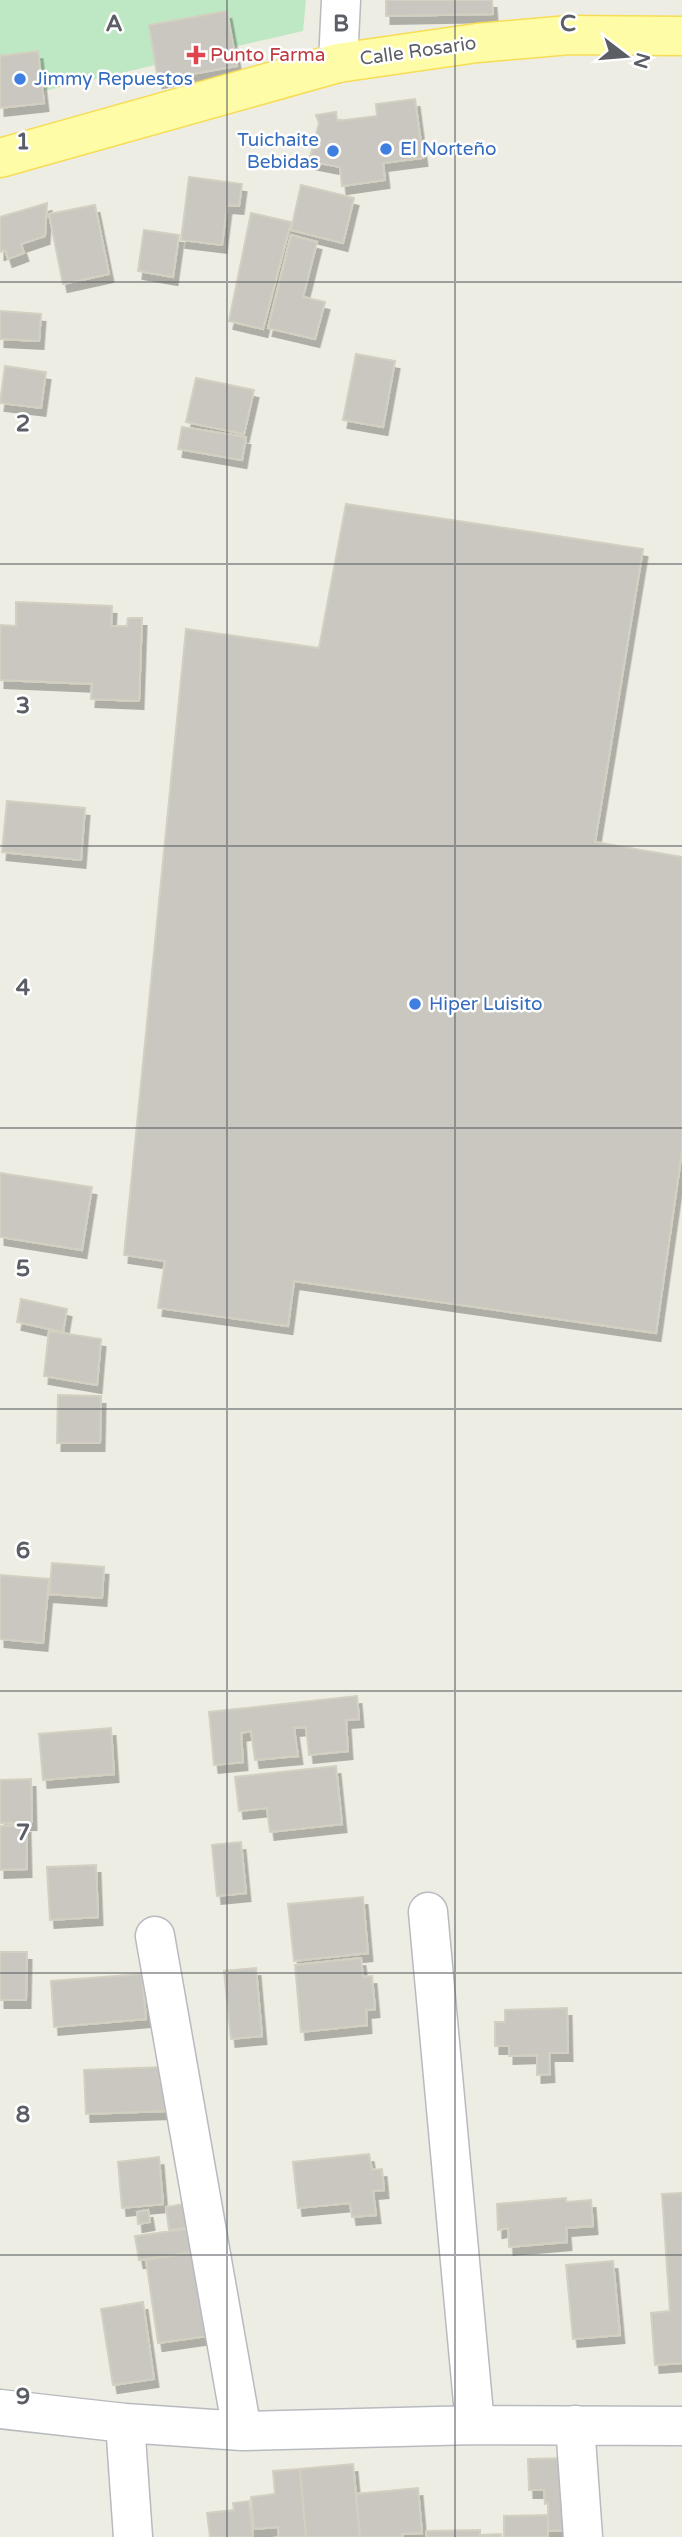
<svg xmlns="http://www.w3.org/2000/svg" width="682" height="2537" viewBox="0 0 682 2537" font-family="'Varela Round',sans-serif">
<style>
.green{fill:#bee7c3}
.building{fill:#c9c7c0;stroke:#d3d0c1;stroke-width:2;filter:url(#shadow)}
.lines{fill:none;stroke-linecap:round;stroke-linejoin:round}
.minor-casing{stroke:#b8bac0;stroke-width:41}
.major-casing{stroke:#f6dd54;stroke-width:41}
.minor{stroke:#fff;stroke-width:38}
.major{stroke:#fffca7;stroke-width:38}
.grid{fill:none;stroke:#5b5e64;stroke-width:2;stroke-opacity:0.55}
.health-dot{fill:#e0444e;stroke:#fff;stroke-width:2.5}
.shop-dot{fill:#3f7fe0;stroke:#fff;stroke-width:2.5}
.labels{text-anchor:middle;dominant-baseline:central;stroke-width:5;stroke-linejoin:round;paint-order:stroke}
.street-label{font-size:19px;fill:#5b5e64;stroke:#fff}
.health-label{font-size:19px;fill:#be3a42;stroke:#fff;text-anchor:start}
.shop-label{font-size:19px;fill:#366cbe;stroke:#fff;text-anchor:start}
.grid-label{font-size:23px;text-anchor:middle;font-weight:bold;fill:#5b5e64;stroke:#fff;stroke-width:5;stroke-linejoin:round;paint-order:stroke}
</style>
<defs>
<filter id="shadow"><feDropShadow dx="4.5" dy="8" stdDeviation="0" flood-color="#0004"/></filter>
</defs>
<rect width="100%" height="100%" fill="#eeede3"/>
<path class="green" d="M0 0H306L303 31 0 101Z"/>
<path class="building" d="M386 0H492L493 14 386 16Z
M227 11 237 66 158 80 149 25Z
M38 51 44 103 0 108V56Z
M415 99 423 158 383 163 385 180 342 186 340 167 309 161 319 123 316 115 336 112 337 121 377 116 376 104Z
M189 177 242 184 239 206 227 205 222 245 181 240Z
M301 185 354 198 343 243 291 230Z
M47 203 45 236 21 244 24 253 8 259 5 250 0 252V217Z
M95 205 109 274 63 284 49 214Z
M251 213 291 222 263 329 229 321Z
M144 230 179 235 173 277 138 271Z
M291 235 317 242 303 297 325 302 315 339 268 328Z
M0 311 41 314 39 341 0 339Z
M356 354 395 361 383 427 343 420Z
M5 366 46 372 41 408 0 403Z
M196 378 254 390 244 434 186 422Z
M182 427 246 437 242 460 178 449Z
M346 504 643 549 595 842 682 857V1151L656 1333 294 1281 288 1326 158 1308 165 1261 124 1255 186 629 319 648Z
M16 602 112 606 111 626H127L128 618H142L139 701 91 699 92 684 0 680V625L16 626Z
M7 801 85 808 81 860 2 852Z
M0 1173 92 1187 82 1250 0 1237Z
M21 1299 67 1309 63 1332 17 1322Z
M49 1331 101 1339 97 1385 44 1376Z
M58 1395 101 1396 100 1443H57Z
M52 1563 104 1567 102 1598 49 1594Z
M0 1575 49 1579 43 1643 0 1639Z
M357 1696 359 1719 346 1720 348 1751 309 1755 306 1727 294 1728 298 1756 255 1760 251 1731 241 1733 243 1762 214 1765 209 1712Z
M111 1728 114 1774 43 1780 39 1734Z
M336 1766 342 1824 270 1832 267 1808 239 1811 235 1777Z
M31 1779 32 1822 0 1823V1780Z
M26 1825 27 1869 0 1870V1826Z
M241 1842 246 1893 217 1896 212 1845Z
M96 1865 98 1917 50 1920 47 1867Z
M363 1897 368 1953 294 1961 288 1904Z
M0 1952H27L26 2000H0Z
M361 1958 363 1977 372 1976 375 2009 366 2010 367 2025 301 2032 295 1965Z
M256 1968 262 2036 231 2039 224 1971Z
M142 1974 146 2019 54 2027 51 1981Z
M567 2008 568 2053H549L550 2074 537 2075V2055L509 2056V2046H495V2022H505V2010Z
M164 2067 165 2111 86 2114 84 2070Z
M369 2154 372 2170 382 2169 384 2190 373 2191 376 2215 352 2217 350 2203 298 2208 293 2162Z
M159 2157 163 2204 122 2208 118 2162Z
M682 2193V2363L655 2365 651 2313 670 2311 662 2194Z
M566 2198V2202L591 2200 593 2226 566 2228 567 2242 509 2247 508 2228 498 2230 497 2204Z
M190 2203 193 2227 169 2230 166 2207Z
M148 2210 150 2222 138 2224 137 2212Z
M193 2228 196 2251 139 2260 135 2236Z
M196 2252 208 2336 158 2343 146 2260Z
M613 2261 620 2335 573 2339 566 2265Z
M143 2302 154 2379 113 2385 101 2309Z
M569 2458 570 2530 548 2531V2503L545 2504 544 2490H529L528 2459Z
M353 2464 360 2537H306L300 2469Z
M300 2469 306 2537H279L278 2527 254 2529 251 2497 275 2494 273 2471Z
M418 2488 422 2533 402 2534 403 2537H360L356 2494Z
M249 2501 253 2537H210L207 2513 234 2510 233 2503Z
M548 2515V2537H504V2516Z
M480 2530V2535L501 2534V2537H426V2531Z"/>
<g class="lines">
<g class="minor-casing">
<path id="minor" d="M338 63 341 0
M428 1912 475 2425
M155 1936 242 2431
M0 2409 125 2423 242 2431 475 2425 682 2426
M125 2423 133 2537
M575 2425 583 2537"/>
</g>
<g class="major-casing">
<path id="major" d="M0 158 338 63 477 43 569 35 682 36"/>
</g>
<use href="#minor" class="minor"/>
<use href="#major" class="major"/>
</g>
<path class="grid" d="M227 0V2537M455 0V2537M0 282H682M0 564H682M0 846H682M0 1128H682M0 1409H682M0 1691H682M0 1973H682M0 2255H682"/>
<path class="health-dot" d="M192.5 44.5h7v7h7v7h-7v7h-7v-7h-7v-7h7z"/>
<g class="shop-dot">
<circle cx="20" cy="79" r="7"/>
<circle cx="386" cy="149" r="7"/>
<circle cx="333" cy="151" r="7"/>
<circle cx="415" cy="1004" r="7"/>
</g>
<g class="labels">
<g class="street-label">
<text transform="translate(418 51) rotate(-8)">Calle Rosario</text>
</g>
<g class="health-label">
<text x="210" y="55">Punto Farma</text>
</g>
<g class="shop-label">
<text x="34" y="79">Jimmy Repuestos</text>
<text x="319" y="140" text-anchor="end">Tuichaite<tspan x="319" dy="22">Bebidas</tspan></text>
<text x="400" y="149">El Norteño</text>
<text x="429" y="1004">Hiper Luisito</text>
</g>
</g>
<g class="grid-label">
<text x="114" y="31">A</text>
<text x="341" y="31">B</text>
<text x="568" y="31">C</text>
<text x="23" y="149">1</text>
<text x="23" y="431">2</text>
<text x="23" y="713">3</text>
<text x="23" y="995">4</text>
<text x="23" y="1276">5</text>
<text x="23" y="1558">6</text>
<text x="23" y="1840">7</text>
<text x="23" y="2122">8</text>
<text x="23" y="2404">9</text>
</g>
<g transform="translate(626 56) rotate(106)" stroke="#ffffff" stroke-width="5" paint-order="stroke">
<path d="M0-5L12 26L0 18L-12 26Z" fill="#5b5e64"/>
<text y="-10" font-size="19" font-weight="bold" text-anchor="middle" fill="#5b5e64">N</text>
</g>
</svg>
